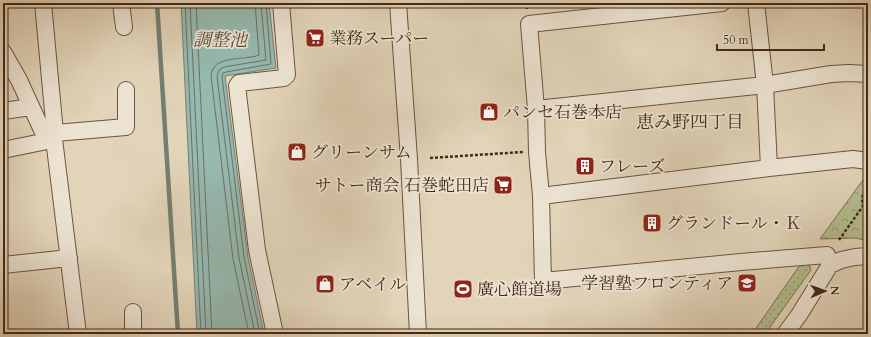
<svg xmlns="http://www.w3.org/2000/svg" width="871" height="337" viewBox="0 0 871 337" font-family="Cardo,'Noto Serif JP',serif">
<style>
.grass{fill:url(#grass-dots);stroke:#7c7252}
.park{fill:url(#park-crowns);stroke:#7c7252}
.water{fill:#95b8af;stroke:#757e72}
.lines{fill:none;stroke-linecap:round;stroke-linejoin:round}
.shore{stroke:#6c7062;stroke-width:1}
.stream{stroke:#757e72;stroke-width:4.5}
.minor-casing{stroke:#6c533f;stroke-width:18}
.path{stroke:#442816;stroke-width:2.5;stroke-dasharray:3 2;stroke-linecap:butt}
.minor{stroke:#ece3d2;stroke-width:16}
.labels{text-anchor:middle;dominant-baseline:central;stroke-width:3.5;stroke-linejoin:round;paint-order:stroke}
.poi-label{font-size:17px;fill:#442816;stroke:#ece3d2;text-anchor:start}
.water-label{font-size:18px;font-style:italic;fill:#584c3c;stroke:#ece3d2}
.neighbourhood-label{font-size:18px;fill:#442816;stroke:#ece3d2}
</style>
<defs>
<pattern id="grass-dots" width="8" height="8" patternUnits="userSpaceOnUse"><rect width="8" height="8" fill="#b4bc8e"/><path d="M2 2h.1M6 6h.1" fill="none" stroke="#949973" stroke-width="1.8" stroke-linecap="round"/></pattern>
<pattern id="park-crowns" width="20" height="18" patternUnits="userSpaceOnUse"><rect width="20" height="18" fill="#b4bc8e"/><path d="M2 6a3 3 0 1 1 6 0M12 15a3 3 0 1 1 6 0" fill="none" stroke="#949973"/></pattern>
</defs>
<rect width="100%" height="100%" fill="#e2d4b9"/>
<filter id="stains"><feTurbulence type="fractalNoise" baseFrequency=".005" numOctaves="4"/><feColorMatrix values="0 0 0 0 .2 0 0 0 0 .09 0 0 0 0 .02 0 0 0 .5 -.17"/></filter>
<radialGradient id="worn" r=".72"><stop offset=".6" stop-color="#630" stop-opacity="0"/><stop offset="1" stop-color="#630" stop-opacity=".3"/></radialGradient>
<path class="grass" d="M802 262H808L811 270 765 334H752Z"/>
<path class="park" d="M868 173V224L866 227 868 228V241L856 238 820 239Z"/>
<path class="water" d="M181 3H269L276 68 225 76 248 257 264 334H197Z"/>
<g class="lines">
<path class="shore" d="M185 3 201 334
M190 3 206 334
M196 3 212 334
M249 334 233 259 211 76C213 54 244 61 259 55L255 3
M255 334 239 258 217 76 219 70 224 67 266 60 261 3
M260 334 244 257 222 77 223 73 226 72 271 64 266 3"/>
<path class="stream" d="M157 3 178 334"/>
<g class="minor-casing">
<path id="minor" d="M43 3 55 133 54 139 78 334
M121 3 124 27
M398 3 409 159 418 334
M722 3 529 24 536 109 537 152 541 196 543 281 741 262 827 255 830 265
M756 3 765 85 769 168
M3 52 19 80 47 141 54 139
M536 109 765 85 831 74 849 73 868 74
M3 111 31 107
M55 133 126 127V90
M3 150 47 141
M541 196 769 168 853 159 868 161
M3 265 69 258
M133 312V334
M275 334 257 250 237 86 239 83 284 78 287 75 281 3
M785 334 799 315 830 265 841 260 855 257 868 256"/>
</g>
<path class="path" d="M526 3 527 9
M430 158 523 152
M839 240 863 206C861 197 863 193 868 185"/>
<use href="#minor" class="minor"/>
</g>
<defs>
<g id="supermarket-square" transform="scale(1)"><rect x="-9" y="-9" width="18" height="18" rx="4" fill="#8f2418" stroke="#ece3d2"/><path d="M-6-5.5h2.5l.6 2H6L4.5 2H-2.5L-4.4-4H-6ZM-1.5 3.2a1.3 1.3 0 1 0 .1 0ZM3 3.2a1.3 1.3 0 1 0 .1 0Z" fill="#fff"/></g>
<g id="shop-square" transform="scale(1)"><rect x="-9" y="-9" width="18" height="18" rx="4" fill="#8f2418" stroke="#ece3d2"/><path d="M-5-2.5h2.3a2.7 3.5 0 0 1 5.4 0H5L5.5 6h-11ZM-1.5-2.5h3a1.5 2.3 0 0 0-3 0Z" fill="#fff"/></g>
<g id="building-square" transform="scale(1)"><rect x="-9" y="-9" width="18" height="18" rx="4" fill="#8f2418" stroke="#ece3d2"/><path d="M-4-6H4V6H1V3H-1V6H-4ZM-2.5-4.3h1.7v1.8h-1.7ZM.8-4.3h1.7v1.8H.8ZM-2.5-1h1.7V.8h-1.7ZM.8-1h1.7V.8H.8Z" fill="#fff"/></g>
<g id="school-square" transform="scale(1)"><rect x="-9" y="-9" width="18" height="18" rx="4" fill="#8f2418" stroke="#ece3d2"/><path d="M0-5L7-2L0 1L-7-2ZM-4 1L0 2.5L4 1V4Q0 6-4 4Z" fill="#fff"/></g>
<g id="stadium-square" transform="scale(1)"><rect x="-9" y="-9" width="18" height="18" rx="4" fill="#8f2418" stroke="#ece3d2"/><path d="M0-5a6.5 5 0 1 0 0 10a6.5 5 0 1 0 0-10ZM-3.5-1.8h7v3.6h-7Z" fill="#fff"/></g>
</defs>
<g fill-rule="evenodd">
<use href="#supermarket-square" x="315" y="38"/>
<use href="#shop-square" x="489" y="112"/>
<use href="#shop-square" x="297" y="152"/>
<use href="#building-square" x="585" y="166"/>
<use href="#supermarket-square" x="503" y="185"/>
<use href="#building-square" x="652" y="223"/>
<use href="#school-square" x="747" y="283"/>
<use href="#shop-square" x="325" y="284"/>
<use href="#stadium-square" x="463" y="289"/>
</g>
<g class="labels">
<g class="poi-label">
<text x="329" y="38">業務スーパー</text>
<text x="503" y="112">パンセ石巻本店</text>
<text x="311" y="152">グリーンサム</text>
<text x="599" y="166">フレーズ</text>
<text x="489" y="185" text-anchor="end">サトー商会 石巻蛇田店</text>
<text x="666" y="223">グランドール・Ｋ</text>
<text x="733" y="283" text-anchor="end">学習塾フロンティア</text>
<text x="339" y="284">アベイル</text>
<text x="477" y="289">廣心館道場</text>
</g>
<g class="water-label">
<text x="220" y="40">調整池</text>
</g>
<g class="neighbourhood-label">
<text x="690" y="122">恵み野四丁目</text>
</g>
</g>
<rect width="871" height="337" fill="none" stroke="#e2d4b9" stroke-width="16"/>
<rect x="4" y="4" width="863" height="329" fill="none" stroke="#442816" stroke-width="2"/>
<rect x="8" y="8" width="855" height="321" fill="none" stroke="#442816"/>
<g transform="translate(825 291) rotate(88)" stroke="#ece3d2" stroke-width="3" paint-order="stroke">
<path d="M0-3L7 15L0 10L-7 15Z" fill="#442816"/>
<text y="-6" font-size="11" font-weight="bold" text-anchor="middle" fill="#442816">N</text>
</g>
<path d="M717 44v6h107v-6" fill="none" stroke="#442816" stroke-width="2"/>
<text x="723" y="44" font-size="12" fill="#442816" stroke="#ece3d2" stroke-width="3" paint-order="stroke">50 m</text>
<rect width="100%" height="100%" filter="url(#stains)"/>
<rect width="100%" height="100%" fill="url(#worn)"/>
</svg>
